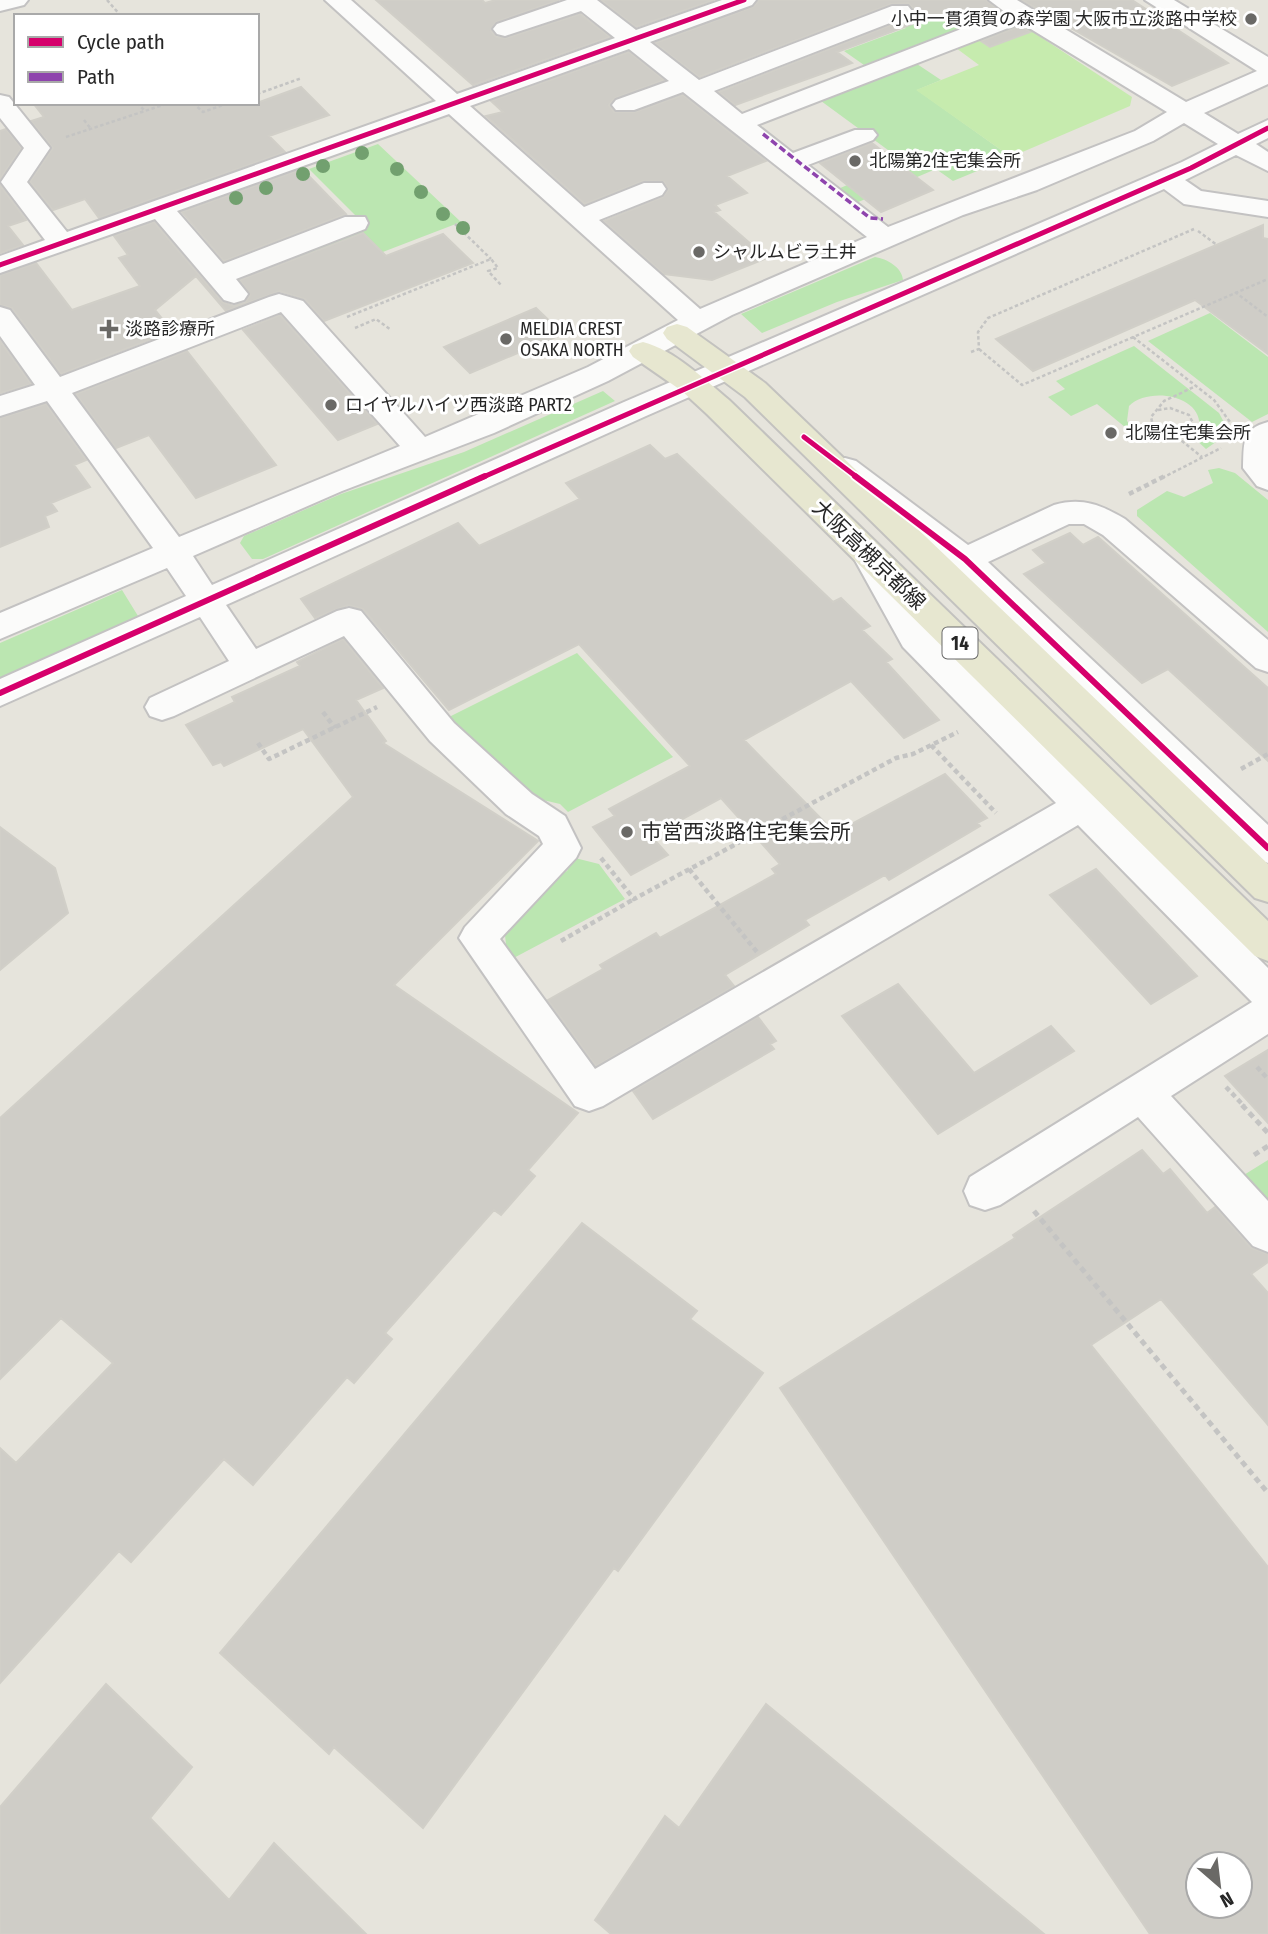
<svg xmlns="http://www.w3.org/2000/svg" width="1268" height="1934" viewBox="0 0 1268 1934" font-family="'Fira Sans Condensed','Noto Sans JP',sans-serif">
<style>
.green{fill:#bbe6b1}
.pitch{fill:#c6ebae}
.building{fill:#cfcdc7;stroke:#d1cfc8;stroke-width:2;fill-rule:evenodd}
.lines{fill:none;stroke-linecap:round;stroke-linejoin:round}
.minor-casing{stroke:#c3c2c2;stroke-width:4}
.major-casing{stroke:#c3c2bf;stroke-width:4}
.path-far2{stroke:#c4c4c3;stroke-width:2.5;stroke-dasharray:3.5 2.5;stroke-linecap:butt}
.path-far1{stroke:#c4c4c3;stroke-width:4.5;stroke-dasharray:5 3.5;stroke-linecap:butt}
.path{stroke:#c4c4c3;stroke-width:5;stroke-dasharray:6 4.5;stroke-linecap:butt}
.minor{fill:#fbfbfa;fill-rule:evenodd}
.major{fill:#e7e7d0;fill-rule:evenodd}
.quiet{stroke:#8e44ad;stroke-width:3.5;stroke-dasharray:7 3.5;stroke-linecap:butt}
.cycleway-far1-casing{stroke:#fff;stroke-width:8}
.cycleway-casing{stroke:#fff;stroke-width:10}
.cycleway-far1{stroke:#d6006c;stroke-width:5}
.cycleway{stroke:#d6006c;stroke-width:6}
.tree{fill:#72a06f}
.poi-dot{fill:#6a6966;stroke:#fff;stroke-width:2.5}
.labels{text-anchor:middle;dominant-baseline:central;stroke-width:6;stroke-linejoin:round;paint-order:stroke}
.far-poi-label{font-size:18px;fill:#272727;stroke:#fff;text-anchor:start}
.shield{fill:#fff;stroke:#686868;stroke-width:2}
.shield-label{font-size:19px;font-weight:bold;fill:#272727}
.street-label{font-size:21px;fill:#272727;stroke:#fff}
.poi-label{font-size:21px;fill:#272727;stroke:#fff;text-anchor:start}
</style>
<rect width="100%" height="100%" fill="#e6e4dc"/>
<path class="green" d="M915 0 995 9 992 16 864 65 844 51 906 28 896 20 914 13 903 5Z
M917 64 941 80 917 90 1011 157 953 181 936 169 856 203 838 189 903 161 821 101Z
M378 144 461 222 315 278 294 256 368 228 309 169Z
M875 257C887 259 902 267 903 280L837 302 762 333 741 314Z
M1210 313 1268 357V414L1252 422 1148 341Z
M1134 346 1219 413 1226 426 1220 439 1206 449 1193 437 1199 431C1206 395 1149 386 1129 406L1127 421 1139 435 1137 437 1097 404 1071 416 1048 397 1065 389 1056 381Z
M603 391 615 401 263 559H252L240 543 244 536 341 494 464 452Z
M1219 468 1235 473 1268 500V632L1137 516V510L1167 491 1184 497 1213 483 1208 470Z
M122 590 138 616 0 678V643Z
M577 653 673 757 568 812 560 804 526 796 445 719Z
M575 858 599 864 625 899 508 961 504 927 537 884 567 871Z
M1268 1160V1210L1239 1178Z"/>
<path class="pitch" d="M1011 27 1027 28 1132 97 1130 106 1011 157 916 90 979 65 956 48Z"/>
<path class="building" d="M376 0H482L485 3 496 0H559L496 22 491 31 496 37 506 38 580 14 610 37 473 85Z
M601 0H714L636 27Z
M759 0H986L1000 11 959 27 939 14 837 52 852 63 735 105 719 92 909 18 914 9 908 3 891 4 699 77 655 43 753 7Z
M1022 0H1132L1228 63 1172 86Z
M1021 26 1030 32 990 47 981 41Z
M629 52 664 80 615 98 609 105 614 112H635L683 95 766 161 727 176 747 193 715 205 720 210 714 212 767 258 712 280 664 274 604 221 663 197 668 190 664 182 643 181 585 204 486 116 503 112 491 101Z
M301 87 329 115 269 136 285 152 99 218 85 199 53 210 30 182 53 148 31 121 44 117 33 103H257Z
M6 129 21 148 0 179V131Z
M872 143 933 190 881 212 820 163Z
M302 169 346 214 224 261 182 212Z
M0 185 26 220 8 226 23 245 0 253Z
M154 222 222 302 233 306 245 303 250 295 240 280 363 233 386 256 443 234 473 263 324 321 305 299 280 291 226 311 196 276 155 310 172 331 61 374 12 308 0 305V275L36 263 72 310 140 286 119 258 128 255 114 236Z
M1263 225V238L1268 239V354L1195 300 1033 371 996 339Z
M536 308 563 334 470 373 444 347Z
M280 315 377 424 338 440 243 330Z
M0 341 31 384 0 393Z
M187 351 276 465 196 498 149 435 116 448 76 394Z
M46 404 86 460 74 465 90 487 51 503 57 511 45 516 49 527 0 547V418Z
M650 445 665 459 677 454 833 602 841 598 870 626 862 630 892 659 886 662 939 720 904 738 851 681 744 740 835 833 945 774 987 818 977 823 980 826 889 880 885 875 805 920 809 925 725 975 734 986 596 1066 548 1000 603 969 600 965 656 933 660 938 776 874 772 869 780 864 721 798 651 836 668 855 631 875 593 827 615 816 609 809 690 766 579 644 449 710 363 609 348 605 315 618 301 599 458 523 479 546 580 499 566 483Z
M1070 533 1083 545 1098 537 1268 688V761L1168 669 1142 683 1024 574 1046 563 1033 550Z
M343 639 383 688 356 700 386 741 383 743 538 841 394 985 578 1113 528 1170 535 1176 501 1215 494 1210 385 1333 392 1339 354 1383 347 1377 253 1485 224 1459 131 1562 119 1551 0 1683V1448L16 1463 113 1363 61 1318 0 1379V1118L353 797 303 729 224 766 221 762 213 765 186 725 235 702 232 697 300 666 297 662Z
M0 827 55 868 68 913 0 970Z
M1096 869 1197 976 1151 1004 1050 895Z
M898 984 974 1073 1051 1026 1074 1051 938 1134 842 1016Z
M758 1017 776 1041 770 1044 774 1049 653 1119 633 1091Z
M1268 1050V1123L1225 1076Z
M1142 1150 1163 1174 1170 1169 1207 1213 1215 1207 1251 1248 1268 1254V1262L1251 1274 1268 1293V1425L1161 1299 1091 1345 1268 1567V1934H1150L780 1388 1015 1238 1013 1235ZM1198 1864H1240V1906H1198Z
M582 1223 697 1311 690 1319 763 1373 618 1571 614 1568 423 1828 334 1747 329 1754 220 1653Z
M106 1684 192 1767 150 1818 229 1900 274 1843 366 1934H0V1807Z
M766 1704 1044 1934H611L595 1920 665 1816 679 1828Z"/>
<g class="lines">
<g class="minor-casing">
<path id="minor" d="M0 0H28L24 5 0 11Z
M325 0H351L457 94 615 38 581 11 505 36 497 34 493 29 497 24 567 0H597L636 30 722 0H756L752 5 650 42 699 80 892 6H908L912 11 908 16 714 91 742 114 1005 12 989 0H1017L1186 102 1257 71 1145 0H1174L1268 57V84L1204 113 1238 134 1268 120V138L1256 144 1268 152V171L1236 155 1185 180 1201 191 1268 201V217L1184 204 1164 189 646 416 226 605 256 649 337 611 349 608 361 611 454 723 532 794 565 816 581 848 576 858 500 939 595 1069 1056 803 903 647 852 555 857 547 868 544 879 547 927 629 1268 968V1034L1171 1096 1268 1201V1252L1253 1246 1138 1117 1000 1205 985 1210 970 1205 964 1191 970 1177 1252 1002 1078 825 603 1106 589 1111 575 1106 459 938 465 927 543 844 539 836 506 814 430 741 344 636 174 716 162 720 150 716 145 707 150 698 229 661 200 617 0 706V679L186 596 167 568 0 639V613L153 548 47 401 0 416V396L35 385 0 336V307L10 310 60 377 269 297 279 294 303 301 425 437 588 367 678 320 449 114 177 211 223 264 345 217H365L368 223 365 229 236 279 248 294 244 300 234 303 224 300 155 219 0 273V256L45 240 1 182 24 148 0 118V95L9 97 50 148 27 182 67 232 436 101ZM1021 23 1167 112 1135 131 888 227 808 165 873 140 877 135 873 130H855L793 153 757 125ZM629 49 669 81 616 100 612 105 616 110H634L683 92 867 237 700 309 599 220 662 195 666 189 662 183H644L584 207 470 106ZM1184 123 1218 144 1182 162 624 402 212 585 193 556 342 491 494 433 608 381 732 315 963 215 1037 190 1153 141ZM281 312 400 446 179 537 72 393Z
M1268 422V490L1257 486 1243 468C1244 444 1241 429 1268 422Z
M845 458 856 461 968 545 1054 505C1082 497 1101 505 1125 519L1268 640V672L1256 668 1103 535 1084 524H1069L988 562 1268 825V863L1255 858 954 567 834 475 830 468 834 461Z"/>
</g>
<g class="major-casing">
<path id="major" d="M677 324 687 327 765 383 1268 864V902L1255 898 745 397 667 339 663 333 667 327Z
M643 342C674 350 704 379 729 400L1268 921V961L1255 956 707 414 682 391 633 357 629 351 633 345Z"/>
</g>
<path class="path-far2" d="M107 0 121 16
M257 94 302 78
M137 103 145 111
M193 103 203 112 229 103
M84 120 91 129
M66 137 169 103
M455 224 491 259
M1198 231 1217 245
M1235 292 1268 317
M347 317 491 259 498 268 488 271 501 285
M355 328 376 319 391 330
M1133 337 1214 400 1230 422
M979 349 1022 385 1268 279
M971 352 979 349 978 332 988 318 1194 229
M1158 410 1170 408 1189 415 1194 425 1188 433 1169 436 1153 426 1151 417 1164 401 1196 386
M1177 437 1202 457
M1162 478 1221 448"/>
<path class="path-far1" d="M1129 494 1165 476
M323 712 335 728
M258 743 269 759 377 707
M931 745 996 813
M1241 769 1268 754
M601 858 634 899 896 758 913 754 958 732
M689 869 757 952
M561 941 634 899
M1257 1067 1268 1079
M1226 1087 1244 1106"/>
<path class="path" d="M1242 1105 1268 1133
M1254 1155 1268 1146
M1034 1211 1268 1493"/>
<use href="#minor" class="minor"/>
<use href="#major" class="major"/>
<path class="quiet" d="M763 134 870 218 883 219"/>
<g class="cycleway-far1-casing">
<path id="cycleway-far1" d="M0 265 744 0
M804 437 858 478
M481 478 1191 168 1268 128"/>
</g>
<g class="cycleway-casing">
<path id="cycleway" d="M855 476 965 559 1268 848
M0 693 485 476"/>
</g>
<use href="#cycleway-far1" class="cycleway-far1"/>
<use href="#cycleway" class="cycleway"/>
</g>
<g class="tree">
<circle cx="362" cy="153" r="7"/>
<circle cx="323" cy="166" r="7"/>
<circle cx="397" cy="169" r="7"/>
<circle cx="303" cy="174" r="7"/>
<circle cx="266" cy="188" r="7"/>
<circle cx="421" cy="192" r="7"/>
<circle cx="236" cy="198" r="7"/>
<circle cx="443" cy="214" r="7"/>
<circle cx="463" cy="228" r="7"/>
</g>
<g class="poi-dot">
<circle cx="1251" cy="19" r="7"/>
<circle cx="855" cy="161" r="7"/>
<circle cx="699" cy="252" r="7"/>
<path d="M105.5 318.5h7v7h7v7h-7v7h-7v-7h-7v-7h7z"/>
<circle cx="506" cy="339" r="7"/>
<circle cx="331" cy="405" r="7"/>
<circle cx="1111" cy="433" r="7"/>
<circle cx="627" cy="832" r="7"/>
</g>
<g class="labels">
<g class="far-poi-label">
<text x="1237" y="19" text-anchor="end">小中一貫須賀の森学園 大阪市立淡路中学校</text>
<text x="869" y="161">北陽第2住宅集会所</text>
<text x="713" y="252">シャルムビラ土井</text>
<text x="125" y="329">淡路診療所</text>
<text x="520" y="329">MELDIA CREST<tspan x="520" dy="21">OSAKA NORTH</tspan></text>
<text x="345" y="405">ロイヤルハイツ西淡路 PART2</text>
<text x="1125" y="433">北陽住宅集会所</text>
</g>
<rect class="shield" x="942.5" y="627.5" width="35" height="31" rx="5"/>
<g class="shield-label">
<text x="960" y="643">14</text>
</g>
<g class="street-label">
<text transform="translate(869 555) rotate(44)">大阪高槻京都線</text>
</g>
<g class="poi-label">
<text x="641" y="832">市営西淡路住宅集会所</text>
</g>
</g>
<rect x="14" y="14" width="245" height="91" fill="#ffffff" stroke="#a9a9a9" stroke-width="2"/>
<rect x="28" y="37" width="35" height="10" fill="#d6006c" stroke="#a9a9a9" stroke-width="2"/>
<text x="77" y="49" font-size="21" fill="#272727">Cycle path</text>
<rect x="28" y="72" width="35" height="10" fill="#8e44ad" stroke="#a9a9a9" stroke-width="2"/>
<text x="77" y="84" font-size="21" fill="#272727">Path</text>
<g transform="translate(1219 1885) rotate(152)"><circle r="33" fill="#ffffff" stroke="#a9a9a9" stroke-width="2"/>
<path d="M0-5L12 26L0 18L-12 26Z" fill="#6a6966"/>
<text y="-10" font-size="19" font-weight="bold" text-anchor="middle" fill="#272727">N</text>
</g>
</svg>
